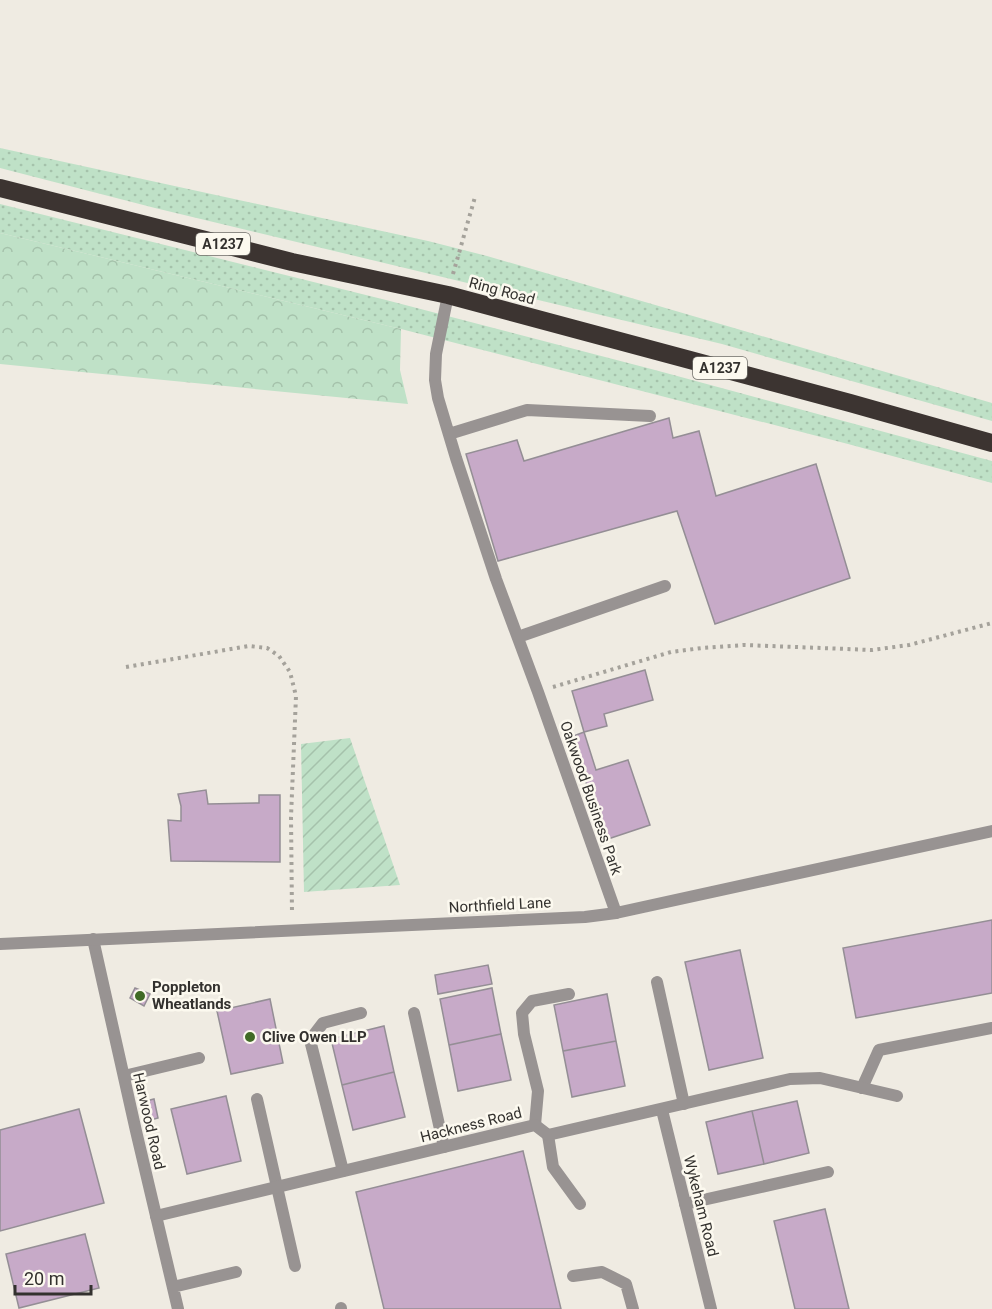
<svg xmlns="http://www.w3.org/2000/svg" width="992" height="1309" viewBox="0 0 992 1309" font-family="Roboto,sans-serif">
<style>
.grass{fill:url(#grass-dots)}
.forest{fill:url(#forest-crowns)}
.garden{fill:url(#garden-furrows)}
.building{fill:#c7aac8;stroke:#948e95;stroke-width:1.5}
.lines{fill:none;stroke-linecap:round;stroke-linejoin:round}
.path{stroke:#a5a29b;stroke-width:4;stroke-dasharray:3 4.5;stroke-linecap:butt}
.lane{stroke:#989392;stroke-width:12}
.street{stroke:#989392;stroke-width:12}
.highway{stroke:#3c3431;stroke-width:18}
.poi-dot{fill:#406a26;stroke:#fcf9ef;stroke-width:2}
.labels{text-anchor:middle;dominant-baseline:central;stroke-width:5;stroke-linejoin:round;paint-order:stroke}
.shield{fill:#fcf9ef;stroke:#6f6d68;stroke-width:1.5}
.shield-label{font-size:14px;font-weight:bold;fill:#33312e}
.street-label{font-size:15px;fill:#33312e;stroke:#fcf9ef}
.poi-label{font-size:15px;font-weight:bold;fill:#33312e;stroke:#fcf9ef;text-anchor:start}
</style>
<defs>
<pattern id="grass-dots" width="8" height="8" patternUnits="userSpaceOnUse" patternTransform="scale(1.5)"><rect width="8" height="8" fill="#bfe1c7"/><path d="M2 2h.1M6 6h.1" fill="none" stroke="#a5c2ab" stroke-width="1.8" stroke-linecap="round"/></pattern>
<pattern id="forest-crowns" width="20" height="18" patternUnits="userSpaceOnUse" patternTransform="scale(1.5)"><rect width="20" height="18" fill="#bfe1c7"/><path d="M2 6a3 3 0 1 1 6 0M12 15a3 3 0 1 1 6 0" fill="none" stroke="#a5c2ab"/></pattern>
<pattern id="garden-furrows" width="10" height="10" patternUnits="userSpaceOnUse" patternTransform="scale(1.5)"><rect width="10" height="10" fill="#bfe1c7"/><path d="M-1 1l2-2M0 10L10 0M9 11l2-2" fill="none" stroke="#a5c2ab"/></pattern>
</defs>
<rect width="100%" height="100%" fill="#efebe2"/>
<path class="grass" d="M0 148 428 241 487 256 992 403V421L722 344 155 208 0 168Z
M0 204 386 300 655 370 992 461V483L848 444 401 329 0 233Z"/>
<path class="forest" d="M0 233 401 329 400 370 408 404 0 364Z"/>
<path class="garden" d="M350 738 400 885 304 892 301 744Z"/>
<path class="building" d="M669 418 673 438 699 431 716 496 816 464 850 578 715 624 677 511 498 561 466 454 517 440 524 461Z
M645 670 653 700 604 714 607 726 584 732 572 691Z
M584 732 596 770 628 760 650 825 605 840 571 737Z
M206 790 208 804 259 803V795H280V862L171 861 168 820 181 821V806L178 794Z
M992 920V993L856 1018 843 948Z
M740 950 763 1058 709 1070 685 962Z
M488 965 492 984 438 994 435 975Z
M135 988 150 994 144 1006 130 998Z
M492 988 501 1034 449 1045 440 999Z
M607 994 616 1041 563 1051 554 1005Z
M270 999 283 1063 231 1074 217 1011Z
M384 1026 394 1072 342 1085 331 1039Z
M501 1034 511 1080 458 1091 449 1045Z
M616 1041 625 1086 572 1097 563 1051Z
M394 1072 405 1117 353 1130 342 1085Z
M226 1096 241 1161 187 1174 171 1109Z
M154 1099 158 1118 147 1121 142 1102Z
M797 1101 809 1153 764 1164 752 1111Z
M79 1109 104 1203 0 1231V1130Z
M752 1111 764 1164 718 1174 706 1122Z
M523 1151 561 1309H384L356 1192Z
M825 1209 849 1309H795L774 1221Z
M85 1234 99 1288 19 1308 6 1254Z"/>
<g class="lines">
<path class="path" d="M453 274 475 197
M126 667 249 646 267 648 279 656 290 672 296 696 291 817 292 914
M553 687 671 652 702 648 744 645 872 650 909 645 992 623"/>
<path class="lane" d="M448 295 436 354 435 380 438 398 456 458 496 579 538 692 616 913
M449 434 527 410 650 416
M518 637 665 586
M93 939 136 1131 178 1309
M657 982 684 1104
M414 1013 444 1147
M124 1076 199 1058
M862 1088 879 1050 992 1028
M257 1099 295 1266
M535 1125 538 1091 524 1034 522 1013 532 1001 569 994
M548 1135 553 1167 580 1204
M343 1171 310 1040 323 1023 361 1013
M685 1204 828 1172
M573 1276 602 1272 626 1284 633 1309
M173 1287 236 1272
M341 1308V1309"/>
<path class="street" d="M0 944 585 917 616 913 992 831
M662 1110 711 1309
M156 1216 535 1125 548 1135 790 1079 820 1078 897 1096"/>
<path class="highway" d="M0 188 292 262 448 295 850 403 992 443"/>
</g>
<g class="poi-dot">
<circle cx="140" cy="996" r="6"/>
<circle cx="250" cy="1037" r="6"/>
</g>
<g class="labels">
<g class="shield">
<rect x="196" y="233" width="54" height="22" rx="4.5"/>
<rect x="693" y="357" width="54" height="22" rx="4.5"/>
</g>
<g class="shield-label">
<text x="223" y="244">A1237</text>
<text x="720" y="368">A1237</text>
</g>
<g class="street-label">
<text transform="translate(502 291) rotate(15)">Ring Road</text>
<text transform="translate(591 798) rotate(71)">Oakwood Business Park</text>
<text transform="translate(500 905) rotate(-3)">Northfield Lane</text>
<text transform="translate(149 1121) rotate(77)">Harwood Road</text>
<text transform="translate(471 1125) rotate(-14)">Hackness Road</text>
<text transform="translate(701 1206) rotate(76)">Wykeham Road</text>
</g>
<g class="poi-label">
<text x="152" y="987">Poppleton<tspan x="152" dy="17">Wheatlands</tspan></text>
<text x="262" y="1037">Clive Owen LLP</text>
</g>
</g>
<path d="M15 1285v9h76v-9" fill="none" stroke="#33312e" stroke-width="3"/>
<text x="24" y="1285" font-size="18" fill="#33312e" stroke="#fcf9ef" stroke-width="4.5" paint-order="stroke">20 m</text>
</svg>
